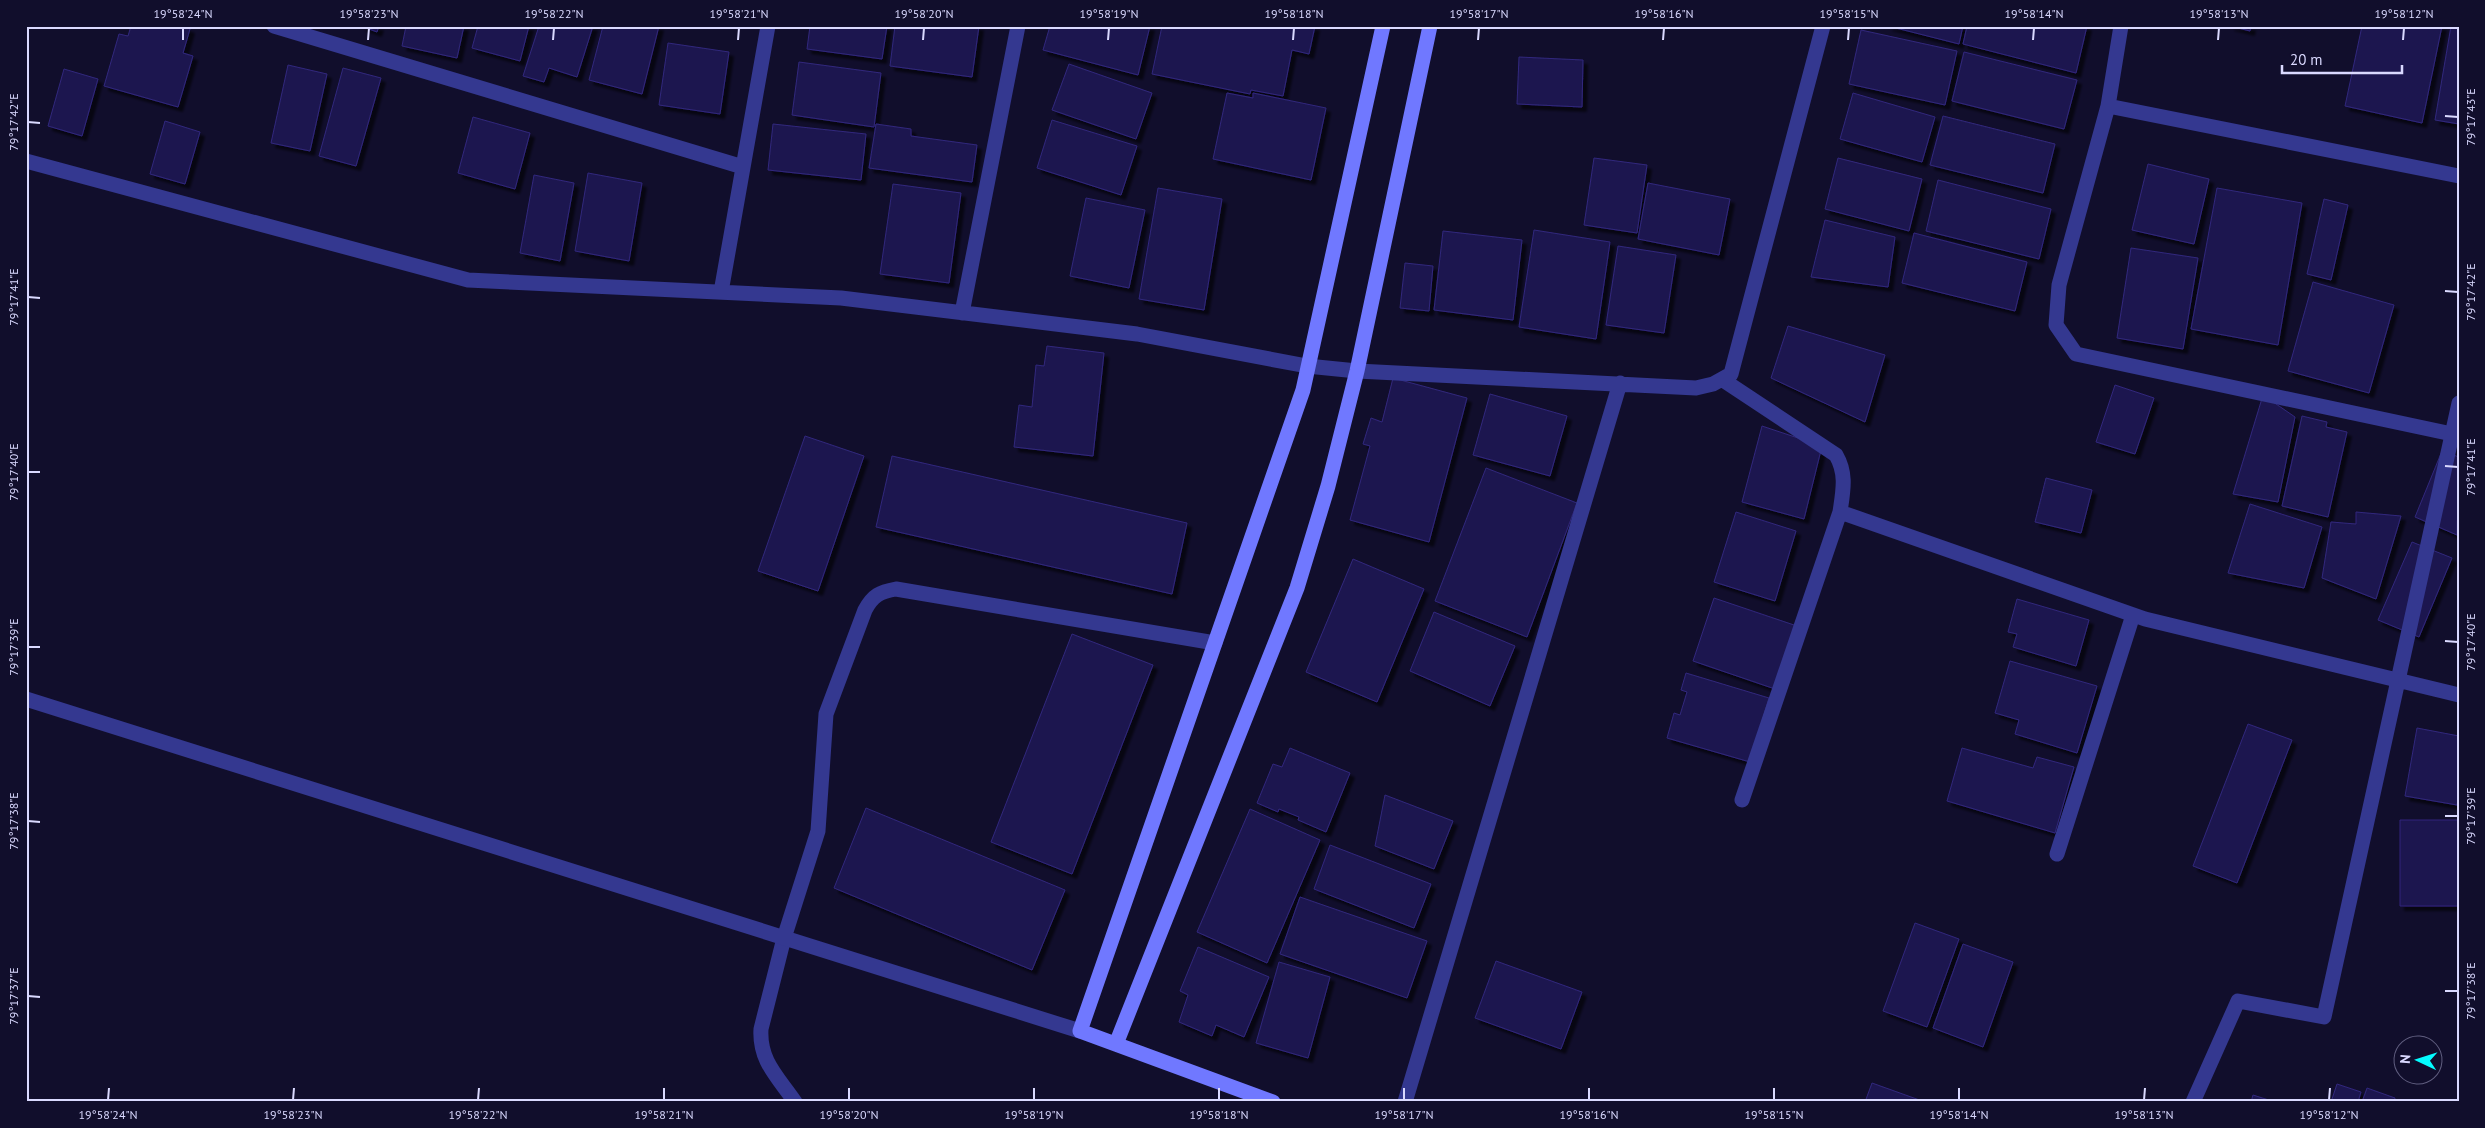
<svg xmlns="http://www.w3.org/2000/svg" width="2485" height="1128" viewBox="0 0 2485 1128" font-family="'PT Sans',sans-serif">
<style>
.building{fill:#1e184f;stroke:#31277d;filter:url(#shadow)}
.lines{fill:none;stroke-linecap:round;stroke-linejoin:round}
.lane{stroke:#343890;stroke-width:15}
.street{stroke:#343890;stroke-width:15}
.secondary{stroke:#7078ff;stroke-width:15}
.ticks{fill:none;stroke:#dad9ff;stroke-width:2}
.neatline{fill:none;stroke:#dad9ff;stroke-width:2}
.ticks-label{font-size:12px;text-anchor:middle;fill:#dad9ff}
</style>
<defs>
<filter id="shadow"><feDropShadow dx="4.5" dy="4.5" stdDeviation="1" flood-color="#0009"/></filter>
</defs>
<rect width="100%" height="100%" fill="#110e2c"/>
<path class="building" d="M131 26H182L190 29 183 53 193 56 178 107 104 86 119 34 128 36Z
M361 26H379L377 32Z
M406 26H464L457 58 402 46Z
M478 26H529L520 61 472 48Z
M539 26H593L577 77 549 68 544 82 523 76Z
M603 26H659L642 94 589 80Z
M810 26H887L882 59 807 49Z
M895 26H979L972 77 890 66Z
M1050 26H1150L1138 75 1043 50Z
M1162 26H1315L1309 54 1292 50 1283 96 1251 90 1250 94 1152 74Z
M1888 26H1963L1959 44Z
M1967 26H2087L2076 73 1963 44Z
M2230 26H2251L2250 31Z
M2362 26H2442L2422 123 2345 106Z
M2451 26H2459V124L2435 120Z
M1861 30 1957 51 1945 105 1849 84Z
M668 43 729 52 720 114 659 105Z
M1964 52 2077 80 2064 129 1952 101Z
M1519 57 1583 60 1582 107 1517 104Z
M799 62 881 73 874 127 792 115Z
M1069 64 1152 93 1136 139 1052 110Z
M288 65 327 74 310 151 271 143Z
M343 68 381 78 356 166 319 156Z
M64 69 98 79 82 136 48 126Z
M1227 93 1253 98V93L1326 108 1311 180 1213 159Z
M1853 93 1935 117 1922 162 1840 139Z
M1943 116 2055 144 2043 193 1930 165Z
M473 117 530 133 515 189 458 173Z
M1052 120 1137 146 1121 195 1037 168Z
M165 121 200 132 185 184 150 174Z
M773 124 866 134 861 180 768 170Z
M876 124 911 129V136L977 145 972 182 869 168Z
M1594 158 1647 165 1637 233 1584 225Z
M1838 158 1922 179 1909 231 1825 209Z
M2148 164 2209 179 2194 244 2132 230Z
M588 173 642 183 629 261 575 251Z
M534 175 574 183 560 261 520 253Z
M1938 180 2051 209 2039 259 1926 231Z
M1648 183 1730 199 1719 255 1638 239Z
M893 184 961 193 949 283 880 274Z
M1158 188 1222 199 1204 310 1139 299Z
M2217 188 2302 203 2278 345 2191 329Z
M1086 198 1145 210 1129 288 1070 276Z
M2324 199 2348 205 2331 280 2307 274Z
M1825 220 1895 237 1888 287 1811 277Z
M1534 230 1610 242 1596 339 1519 327Z
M1443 231 1522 240 1513 320 1434 310Z
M1914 233 2027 262 2015 311 1902 283Z
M1618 246 1676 255 1664 333 1606 325Z
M2131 248 2198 258 2183 349 2117 338Z
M1405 263 1433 266 1429 311 1400 308Z
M2313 282 2394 305 2369 393 2288 371Z
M1788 326 1885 355 1865 422 1771 378Z
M1047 346 1104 353 1093 456 1014 447 1019 405 1032 407 1036 365 1044 366Z
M1393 378 1467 398 1429 542 1350 520 1370 446 1363 444 1371 418 1382 422Z
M2115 385 2154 398 2135 454 2096 442Z
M1490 394 1567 416 1550 476 1473 455Z
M2263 395 2295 417 2278 502 2233 494Z
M2302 416 2327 422 2326 427 2347 432 2328 517 2282 506Z
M1762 426 1822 446 1804 519 1742 502Z
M805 436 864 456 818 591 758 571Z
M2442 451 2459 457 2457 535 2415 517Z
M892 456 1187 523 1172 594 876 527Z
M1486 468 1577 503 1527 637 1435 601Z
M2046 478 2092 490 2081 533 2035 522Z
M2250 504 2322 527 2304 588 2228 573Z
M1736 512 1796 531 1775 601 1714 582Z
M2356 512 2401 516 2376 599 2322 578 2331 522 2356 524Z
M2412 542 2452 558 2419 637 2378 620Z
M1353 559 1424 589 1377 702 1306 672Z
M1714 598 1797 626 1775 689 1693 661Z
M2017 599 2089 620 2076 666 2013 647 2017 634 2008 632Z
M1434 612 1515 646 1490 706 1410 671Z
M1072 634 1153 665 1072 874 991 842Z
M2010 661 2097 686 2077 753 2015 734 2019 720 1995 713Z
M1686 673 1769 698 1750 762 1667 738 1674 713 1680 715 1687 692 1681 690Z
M2248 724 2292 740 2237 883 2193 866Z
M2417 728 2459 736V794L2457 805 2405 796Z
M1290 748 1350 773 1326 832 1298 820 1299 817 1279 809 1278 812 1257 803 1273 764 1282 767Z
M1962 748 2033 768 2037 757 2074 767 2055 833 1947 801Z
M1385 795 1453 821 1434 869 1375 846Z
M866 808 1065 890 1032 970 834 888Z
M1250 809 1320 840 1267 963 1197 932Z
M2400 820H2459V906H2400Z
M1330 845 1431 884 1414 928 1314 889Z
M1300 897 1427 941 1407 998 1280 954Z
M1915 923 1959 939 1927 1027 1883 1011Z
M1963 944 2013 962 1983 1047 1933 1028Z
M1198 947 1269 977 1244 1037 1216 1025 1212 1036 1179 1022 1188 995 1180 991Z
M1496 961 1582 992 1561 1049 1475 1018Z
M1279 962 1330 977 1308 1058 1256 1043Z
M1872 1083 1925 1102H1865Z
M2337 1084 2361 1092 2358 1102H2331Z
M2367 1088 2395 1098 2394 1102H2362Z
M2253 1095 2275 1102H2251Z"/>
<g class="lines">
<path class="lane" d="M784 938 761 1029C759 1061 778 1077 795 1102"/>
<path class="street" d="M274 26 743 167
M2121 26 2108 106 2459 176
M2108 106 2059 285 2056 325 2076 354 2452 434
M26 161 468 280 841 298 1137 334 1307 366 1357 371 1696 388 1713 384 1731 374 1823 26
M721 292 768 26
M962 313 1018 26
M1723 380 1836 455C1847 474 1843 491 1840 512L1742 800
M1840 512 2145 619 2459 695
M26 699 1080 1031
M2057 854 2133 615
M784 938 818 831 826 714 865 610C873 595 880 592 896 589L1215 643
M1405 1102 1620 383
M2193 1102 2238 1001 2324 1017 2459 403"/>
<path class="secondary" d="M1116 1044 1297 588 1328 486 1357 371 1430 26
M1273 1102 1080 1031 1303 390 1383 26"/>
</g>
<path class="ticks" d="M183 40V28M368 40 369 28M553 40 554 28M738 40 739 28M923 40 924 28M1108 40 1109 28M1293 40 1294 28M1478 40 1479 28M1663 40 1664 28M1848 40 1849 28M2033 40 2034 28M2218 40 2219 28M2403 40 2404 28M2445 116 2458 117M28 122 40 123M2445 291 2458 292M28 297 40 298M2445 466 2458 467M28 472H40M2445 641 2458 642M28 647H40M2445 816H2458M28 821 40 822M2445 991H2458M28 996 40 997M108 1100 109 1088M293 1100 294 1088M478 1100 479 1088M664 1100V1088M849 1100V1088M1034 1100V1088M1219 1100V1088M1404 1100V1088M1589 1100V1088M1774 1100V1088M1959 1100V1088M2144 1100 2145 1088M2329 1100 2330 1088"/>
<rect width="2485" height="1128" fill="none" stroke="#110e2c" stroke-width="55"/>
<g transform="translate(2418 1060) rotate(274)"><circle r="24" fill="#110e2c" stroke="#615f80"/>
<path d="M0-4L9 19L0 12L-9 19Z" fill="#05fbff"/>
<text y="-8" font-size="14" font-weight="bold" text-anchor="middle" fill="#dad9ff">N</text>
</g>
<path d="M2282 65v8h120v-8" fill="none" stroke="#dad9ff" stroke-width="2.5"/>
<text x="2290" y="65" font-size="15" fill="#dad9ff" stroke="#110e2c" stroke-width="4" paint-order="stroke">20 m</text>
<rect x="28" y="28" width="2430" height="1072" class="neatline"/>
<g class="ticks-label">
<text x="183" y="18">19°58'24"N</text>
<text x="369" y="18">19°58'23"N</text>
<text x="554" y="18">19°58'22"N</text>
<text x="739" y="18">19°58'21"N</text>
<text x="924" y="18">19°58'20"N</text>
<text x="1109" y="18">19°58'19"N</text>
<text x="1294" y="18">19°58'18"N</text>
<text x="1479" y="18">19°58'17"N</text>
<text x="1664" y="18">19°58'16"N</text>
<text x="1849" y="18">19°58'15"N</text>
<text x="2034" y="18">19°58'14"N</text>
<text x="2219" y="18">19°58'13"N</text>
<text x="2404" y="18">19°58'12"N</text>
<text transform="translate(2471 117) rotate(-90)" y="4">79°17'43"E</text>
<text transform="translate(14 122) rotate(-90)" y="4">79°17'42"E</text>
<text transform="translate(2471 292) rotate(-90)" y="4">79°17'42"E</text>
<text transform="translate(14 297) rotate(-90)" y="4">79°17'41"E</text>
<text transform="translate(2471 467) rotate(-90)" y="4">79°17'41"E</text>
<text transform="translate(14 472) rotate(-90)" y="4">79°17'40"E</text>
<text transform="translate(2471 642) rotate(-90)" y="4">79°17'40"E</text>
<text transform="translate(14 647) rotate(-90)" y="4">79°17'39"E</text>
<text transform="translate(2471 816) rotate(-90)" y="4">79°17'39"E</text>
<text transform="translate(14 821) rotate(-90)" y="4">79°17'38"E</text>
<text transform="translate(2471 991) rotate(-90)" y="4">79°17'38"E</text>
<text transform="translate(14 996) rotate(-90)" y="4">79°17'37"E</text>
<text x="108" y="1119">19°58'24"N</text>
<text x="293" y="1119">19°58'23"N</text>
<text x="478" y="1119">19°58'22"N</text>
<text x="664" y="1119">19°58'21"N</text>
<text x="849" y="1119">19°58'20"N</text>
<text x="1034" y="1119">19°58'19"N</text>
<text x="1219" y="1119">19°58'18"N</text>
<text x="1404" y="1119">19°58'17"N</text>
<text x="1589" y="1119">19°58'16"N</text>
<text x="1774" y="1119">19°58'15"N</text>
<text x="1959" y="1119">19°58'14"N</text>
<text x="2144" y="1119">19°58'13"N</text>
<text x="2329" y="1119">19°58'12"N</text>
</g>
</svg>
